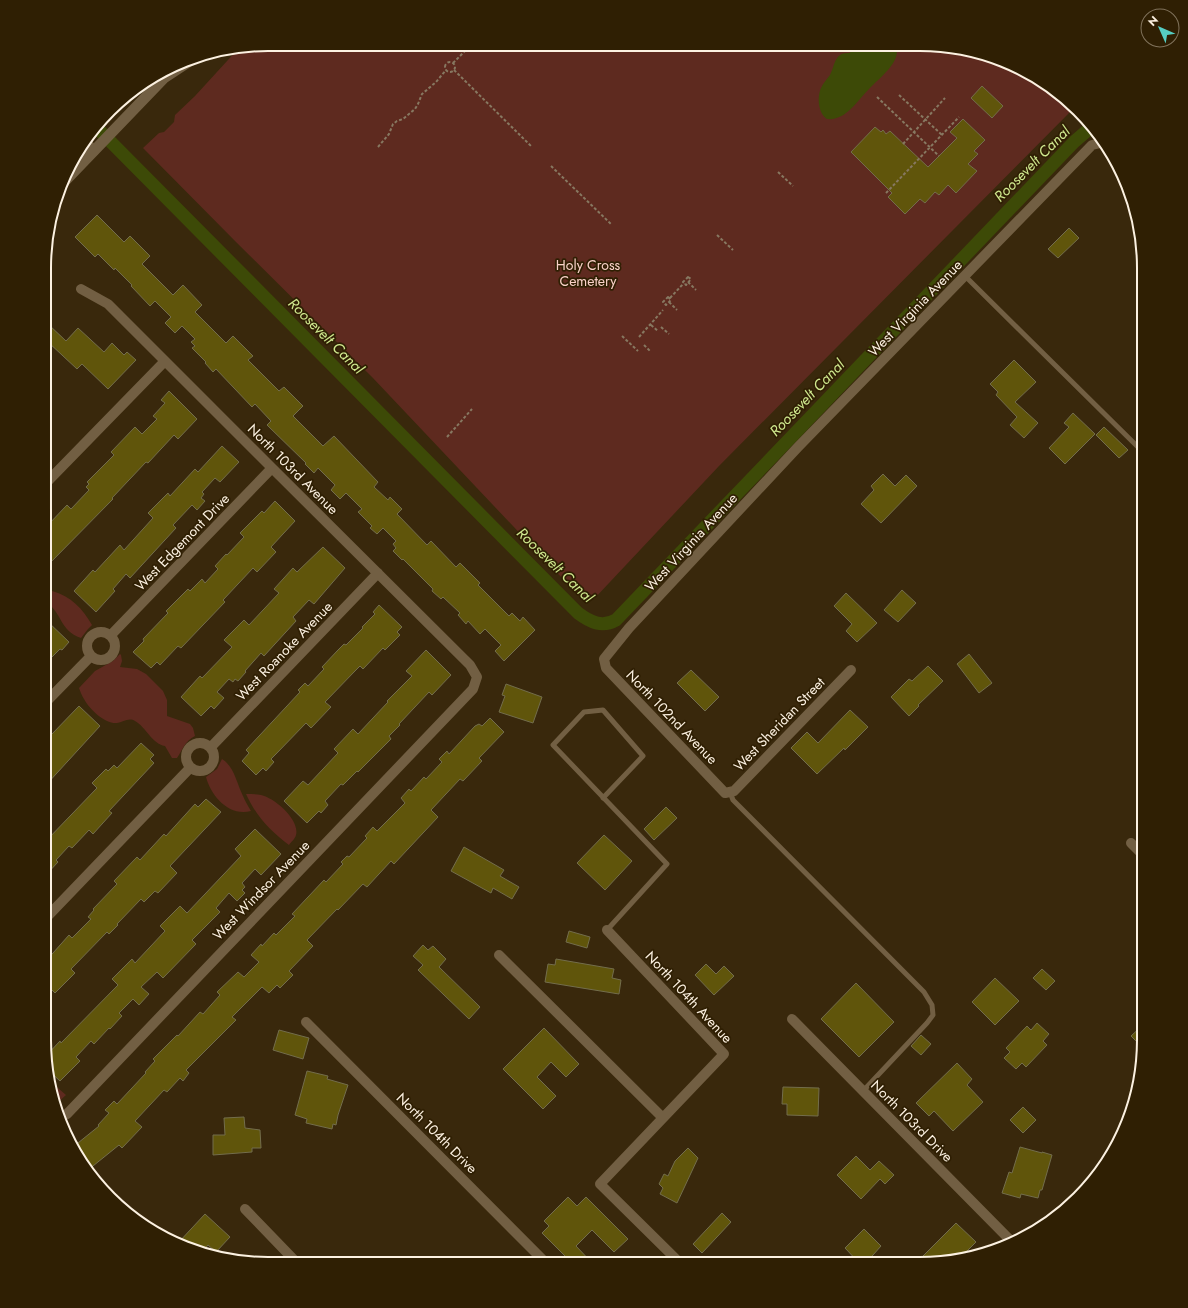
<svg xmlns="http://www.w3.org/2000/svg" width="1188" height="1308" viewBox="0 0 1188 1308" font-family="Jost,sans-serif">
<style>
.green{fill:#5e2a1f}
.water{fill:#3d4a07}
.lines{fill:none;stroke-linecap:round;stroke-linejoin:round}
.canal{stroke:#3d4a07;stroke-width:13}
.building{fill:#60550b;stroke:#736d4c}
.path{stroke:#877861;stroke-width:2;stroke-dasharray:3 2;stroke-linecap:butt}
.service{stroke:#725f43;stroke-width:5}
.minor{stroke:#725f43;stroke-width:10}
.secondary{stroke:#725f43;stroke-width:11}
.labels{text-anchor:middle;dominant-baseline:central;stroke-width:3.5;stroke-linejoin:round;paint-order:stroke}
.park-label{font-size:14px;fill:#fad2c9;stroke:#2f1f03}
.street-label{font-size:14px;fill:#fcf1e1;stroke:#2f1f03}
.water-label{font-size:15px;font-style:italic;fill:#d0e98f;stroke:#2f1f03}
.rim{fill:none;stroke:#fcf1e1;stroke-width:2}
</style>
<rect width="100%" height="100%" fill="#39280c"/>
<path class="green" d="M268 44 949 46 1032 74 1075 107 719 466 594 599 580 597 372 377 236 242 143 148 159 133 164 132 174 122 175 115 195 96 238 49Z
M47 573C51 579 49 585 52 591 71 596 83 609 92 625L88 629 81 638C59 630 63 614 47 603Z
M120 654 121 655 122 661 120 667 137 669 146 674 163 691 167 700V716L190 724 193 728 195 736C185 741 183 749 177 758H172L165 746C152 744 146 727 135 721 129 717 123 722 117 723 105 724 89 709 84 699 82 696 80 691 79 688L95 671 113 661Z
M222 759C234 766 237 784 243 796 245 801 248 806 251 811 229 817 211 796 206 777L217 769Z
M246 794C251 794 256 794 261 795 275 798 300 820 296 835 295 839 291 842 289 845 270 831 256 816 246 794Z
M50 1081 66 1095 55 1105Z"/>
<path class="water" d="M860 46H896C902 62 879 78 869 89 857 101 846 121 827 119 818 113 817 97 821 88 823 83 827 79 830 75 835 66 834 52 849 53Z"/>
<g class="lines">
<path class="canal" d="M97 128 578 613C590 622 602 628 616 620L1074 142 1089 129 1093 128
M1088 1188 1089 1187"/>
</g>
<path class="building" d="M982 86 1003 106 992 118 971 98Z
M963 119 985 140 974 151 978 154 968 164 977 171 956 193 948 185 939 195 935 192 925 203 920 199 905 214 888 197 892 193 851 152 875 127 881 132 883 130 886 134 890 131 928 167 957 138 950 132Z
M97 215 124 242 130 236 150 256 142 264 173 295 183 285 202 305 195 312 226 343 233 336 253 356 248 360 279 391 284 387 303 406 293 416 323 446 334 436 378 482 374 487 388 500 390 497 402 509 397 514 427 545 431 541 456 567 460 563 480 583 478 585 509 616 512 613 520 621 523 617 535 630 504 661 495 651 501 645 485 629 480 634 468 621 466 624 458 615 460 613 443 597 441 599 432 591 433 589 403 559 402 560 393 551 396 548 393 544 396 541 383 528 377 534 370 528 372 526 358 512 362 509 346 493 340 499 331 490 335 485 318 468 314 473 305 464 306 463 267 425 271 421 255 404 252 407 216 369 213 372 205 363 206 362 192 348 195 346 191 342 195 339 182 326 175 333 165 323 171 317 155 301 150 306 131 286 132 285 115 268 114 270 98 254 95 257 75 237Z
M1069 228 1079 238 1058 258 1048 249Z
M48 324 66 341 78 328 104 352 112 343 124 355 127 352 136 360 108 389 82 364 77 369 48 342Z
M1014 360 1036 382 1015 402 1038 423 1024 438 1010 425 1017 417 996 395 998 392 990 384Z
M169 391 197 419 178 439 174 435 148 463 146 462 112 498 113 499 47 566V526L67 505 71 509 89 490 86 487 89 484 87 482 114 455 111 452 135 427 142 434 157 419 153 416 165 403 161 400Z
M1073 413 1095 434 1065 464 1049 448 1069 427 1064 423Z
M1104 427 1128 450 1119 458 1096 435Z
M222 446 239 462 220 482 215 478 202 492 204 494 201 498 205 501 197 510 192 505 173 525 176 528 130 578 126 574 113 589 115 591 96 612 74 591 93 570 95 572 120 545 124 550 153 518 148 513 168 493 170 496 195 469 198 472Z
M883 474 895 486 906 475 917 486 881 523 861 504 874 490 871 486Z
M275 501 295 521 271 547 276 552 257 572 253 568 223 600 225 602 181 648 178 646 160 665 157 662 151 668 133 652 144 641 143 639 168 613 166 611 188 589 190 591 202 579 205 583 218 569 215 566 226 554 227 555 244 537 240 533 262 511 264 513Z
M323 547 345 568 314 604 309 600 293 617 296 621 264 656 261 653 245 671 246 672 238 681 235 679 233 682 229 679 217 692 224 698 214 709 211 706 201 716 181 697 200 676 202 678 232 647 224 640 244 620 249 625 279 593 274 589 293 568 297 572Z
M902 590 916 603 898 622 884 610Z
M846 593 877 623 857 642 846 631 852 624 834 606Z
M379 605 402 627 397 632 400 635 385 650 383 648 363 669 360 666 355 671 325 702 331 707 311 728 306 723 276 754 271 759 274 762 266 771 263 768 256 775 242 761 249 753 246 750 300 692 298 690 305 683 308 686 324 669 322 667 338 650 344 644 346 645 363 628 362 627 375 614 373 612Z
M46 620 69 642 62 650 60 649 46 663Z
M426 650 451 675 432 695 429 692 399 724 400 725 389 736 391 739 358 772 357 771 343 785 341 784 325 801 328 805 321 813 319 811 307 823 284 801 303 781 308 785 338 753 334 749 353 729 358 734 388 702 387 701 412 676 406 671Z
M969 654 992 683 979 693 957 664Z
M928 666 943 681 918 705 919 706 909 716 891 697 909 679 912 681Z
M691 670 719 697 705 711 677 683Z
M506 684 542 697 533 723 499 712 505 696 502 695Z
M79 706 100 726 46 785V740L50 735H51Z
M850 710 868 727 845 750 844 748 817 774 791 748 807 732 818 743Z
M490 718 504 732 479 758 482 761 463 781 460 779 431 810 438 817 394 864 391 861 367 887 363 884 338 910 337 909 307 940 313 946 289 971 293 975 280 988 277 985 269 993 262 987 232 1017 236 1020 186 1070 189 1073 183 1081 180 1078 167 1092 164 1090 135 1121 142 1127 122 1148 119 1145 88 1170 79 1159 73 1147 99 1126 98 1125 109 1113 105 1110 114 1101 117 1104 146 1073 145 1072 155 1061 153 1059 177 1035 178 1036 200 1012 203 1014 220 995 217 992 238 972 244 977 259 962 251 955 261 944 262 946 274 933 276 935 295 916 292 914 324 880 326 882 343 864 341 862 347 856 349 857 367 838 365 836 373 827 377 831 405 803 401 798 409 789 411 791 424 777 426 779 442 762 439 759 447 751 449 754 475 726 479 724 482 726Z
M141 743 154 755 150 759 154 763 109 811 112 813 93 834 89 830 72 848 69 846 56 860 58 862 45 876V842L97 788 92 783 106 769 108 771 114 765 117 768Z
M206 799 221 812 170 866 177 873 158 893 155 891 144 902 141 899 117 924 118 925 109 934 107 932 71 969 75 973 55 993 45 983V962L69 935 72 938 91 919 88 917 94 910 93 909 117 884 114 881 137 857 140 860 164 834 166 836 195 804 198 807Z
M666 807 677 818 654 840 644 829Z
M255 829 281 854 261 875 255 869 242 883 245 887 242 890 245 893 237 901 229 893 216 908 220 912 192 940 196 944 163 978 157 972 141 987 149 994 139 1005 133 999 119 1013 122 1016 110 1029 109 1028 94 1044 91 1041 76 1057 80 1061 60 1081 47 1069 45 1057 60 1041 61 1043 118 985 112 979 132 959 135 963 165 931 160 926 180 906 187 913 241 856 235 849Z
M604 835 632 861 605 890 577 863Z
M464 847 504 870 500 876 519 887 512 899 493 888 491 893 451 871Z
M569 931 590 937 587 948 566 942Z
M423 945 428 950 433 946 446 959 439 967 480 1007 469 1019 418 970 423 965 413 956Z
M556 959 614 969 612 978 621 980 619 994 545 982 548 964 555 965Z
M706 964 716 974 724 966 734 976 714 995 695 975Z
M1042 969 1055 981 1046 990 1033 978Z
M995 978 1019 1001 995 1025 972 1002Z
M856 983 894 1022 859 1057 821 1019Z
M1037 1023 1049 1034 1043 1041 1047 1045 1026 1067 1022 1063 1016 1069 1004 1058 1010 1052 1006 1048 1027 1026 1031 1030Z
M1144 1024V1049L1131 1036Z
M544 1028 579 1064 566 1077 551 1062 537 1077 556 1096 543 1109 503 1069Z
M279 1030 309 1038 303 1059 273 1050Z
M921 1035 931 1044 921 1055 911 1046Z
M957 1063 972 1079 967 1085 983 1102 953 1131 934 1111 929 1116 916 1103Z
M307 1071 328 1076 327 1079 348 1085 338 1115 336 1125 333 1124 332 1129 306 1123 307 1119 295 1115Z
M783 1087 819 1088 818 1116 787 1115V1104H782Z
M1023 1107 1036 1120 1023 1133 1010 1120Z
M244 1117 245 1128 260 1130 261 1148H252V1152L213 1155V1135H225L224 1118Z
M1020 1147 1042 1153V1152L1052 1155 1042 1190H1040L1038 1198 1021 1194 1020 1198 1002 1193 1009 1172 1012 1173Z
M688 1148 698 1158 677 1203 660 1194 663 1188 659 1184 664 1174 668 1176 675 1161Z
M856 1156 870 1170 879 1161 894 1175 885 1184 880 1179 861 1199 837 1175Z
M568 1197 577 1206 586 1197 628 1239 614 1252 592 1230 576 1246 593 1264H573L542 1233 549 1226 544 1221Z
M722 1213 731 1222 702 1253 693 1244Z
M205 1214 230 1237 216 1252 208 1245 201 1253 178 1243Z
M956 1223 976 1242 959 1259 934 1264H915Z
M864 1229 881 1246 865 1264H860L845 1248Z"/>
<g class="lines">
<path class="path" d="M445 67a5 5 0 1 1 10 0a5 5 0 1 1-10 0Z
M453 63 471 45
M454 70 532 147
M899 95 942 135
M877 97 939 156
M903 144 945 98
M378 147 389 134 393 124 397 121 403 119 415 109 418 104 422 94 436 82 446 70
M551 166 611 224
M778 172 793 186
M886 193 959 117
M717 235 733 250
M688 277 691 279 686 285 683 282Z
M688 282 696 290
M668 297 671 300 666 305 663 302Z
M670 298 684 283
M669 302 677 310
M651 325 658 331
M661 327 669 334
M622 336 638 351
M639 337 663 310
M644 345 651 352
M447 437 472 409"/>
<path class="service" d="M965 276 1144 453
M730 792 733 800 924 992 932 1005 933 1015 927 1023 863 1091
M603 798 643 756 603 710 584 712 553 745 667 864 607 930"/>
<path class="minor" d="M86 142 94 151
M47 482 165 361
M87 646a14 14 0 1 1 28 0a14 14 0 1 1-28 0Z
M111 635 272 468
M851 670 734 791 725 793 606 668 604 659 629 628 798 447 1092 145 1105 142
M46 702 91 656
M186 757a14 14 0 1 1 28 0a14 14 0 1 1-28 0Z
M211 747 378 573
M1131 843 1144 856
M45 919 190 768
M607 930 724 1054 600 1184 681 1264
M499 955 663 1118
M792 1019 1012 1242
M306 1022 547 1264
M59 1118 67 1114 473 689 477 677 470 665 272 468 108 304 81 289
M245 1209 298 1264"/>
<path class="secondary" d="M64 182 164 78 199 55"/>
</g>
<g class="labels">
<g class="park-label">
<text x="588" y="265">Holy Cross<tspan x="588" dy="16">Cemetery</tspan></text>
</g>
<g class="street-label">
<text transform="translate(915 308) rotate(-46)">West Virginia Avenue</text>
<text transform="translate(293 469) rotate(45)">North 103rd Avenue</text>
<text transform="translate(182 542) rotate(-46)">West Edgemont Drive</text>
<text transform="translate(691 542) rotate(-47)">West Virginia Avenue</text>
<text transform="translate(284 651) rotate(-46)">West Roanoke Avenue</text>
<text transform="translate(672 717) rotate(46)">North 102nd Avenue</text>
<text transform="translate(779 724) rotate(-46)">West Sheridan Street</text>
<text transform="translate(261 890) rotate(-46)">West Windsor Avenue</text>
<text transform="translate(689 997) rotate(47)">North 104th Avenue</text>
<text transform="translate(912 1121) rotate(45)">North 103rd Drive</text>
<text transform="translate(437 1133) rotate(45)">North 104th Drive</text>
</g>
<g class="water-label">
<text transform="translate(1032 164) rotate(-45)">Roosevelt Canal</text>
<text transform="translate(326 336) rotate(45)">Roosevelt Canal</text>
<text transform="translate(807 398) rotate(-46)">Roosevelt Canal</text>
<text transform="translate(555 565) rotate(44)">Roosevelt Canal</text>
</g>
</g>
<path d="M0 0H1188V1308H0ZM268 51H920A217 217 0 0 1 1137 268V1040A217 217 0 0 1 920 1257H268A217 217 0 0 1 51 1040V268A217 217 0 0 1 268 51Z" fill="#2f1f03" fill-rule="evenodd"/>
<path class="rim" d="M268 51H920A217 217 0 0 1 1137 268V1040A217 217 0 0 1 920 1257H268A217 217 0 0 1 51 1040V268A217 217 0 0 1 268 51Z"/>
<g transform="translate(1160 28) rotate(315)"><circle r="19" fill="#2f1f03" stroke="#81735c"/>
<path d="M0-3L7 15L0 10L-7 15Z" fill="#56cec3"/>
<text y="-6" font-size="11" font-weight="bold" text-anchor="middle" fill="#fcf1e1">N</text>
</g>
</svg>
